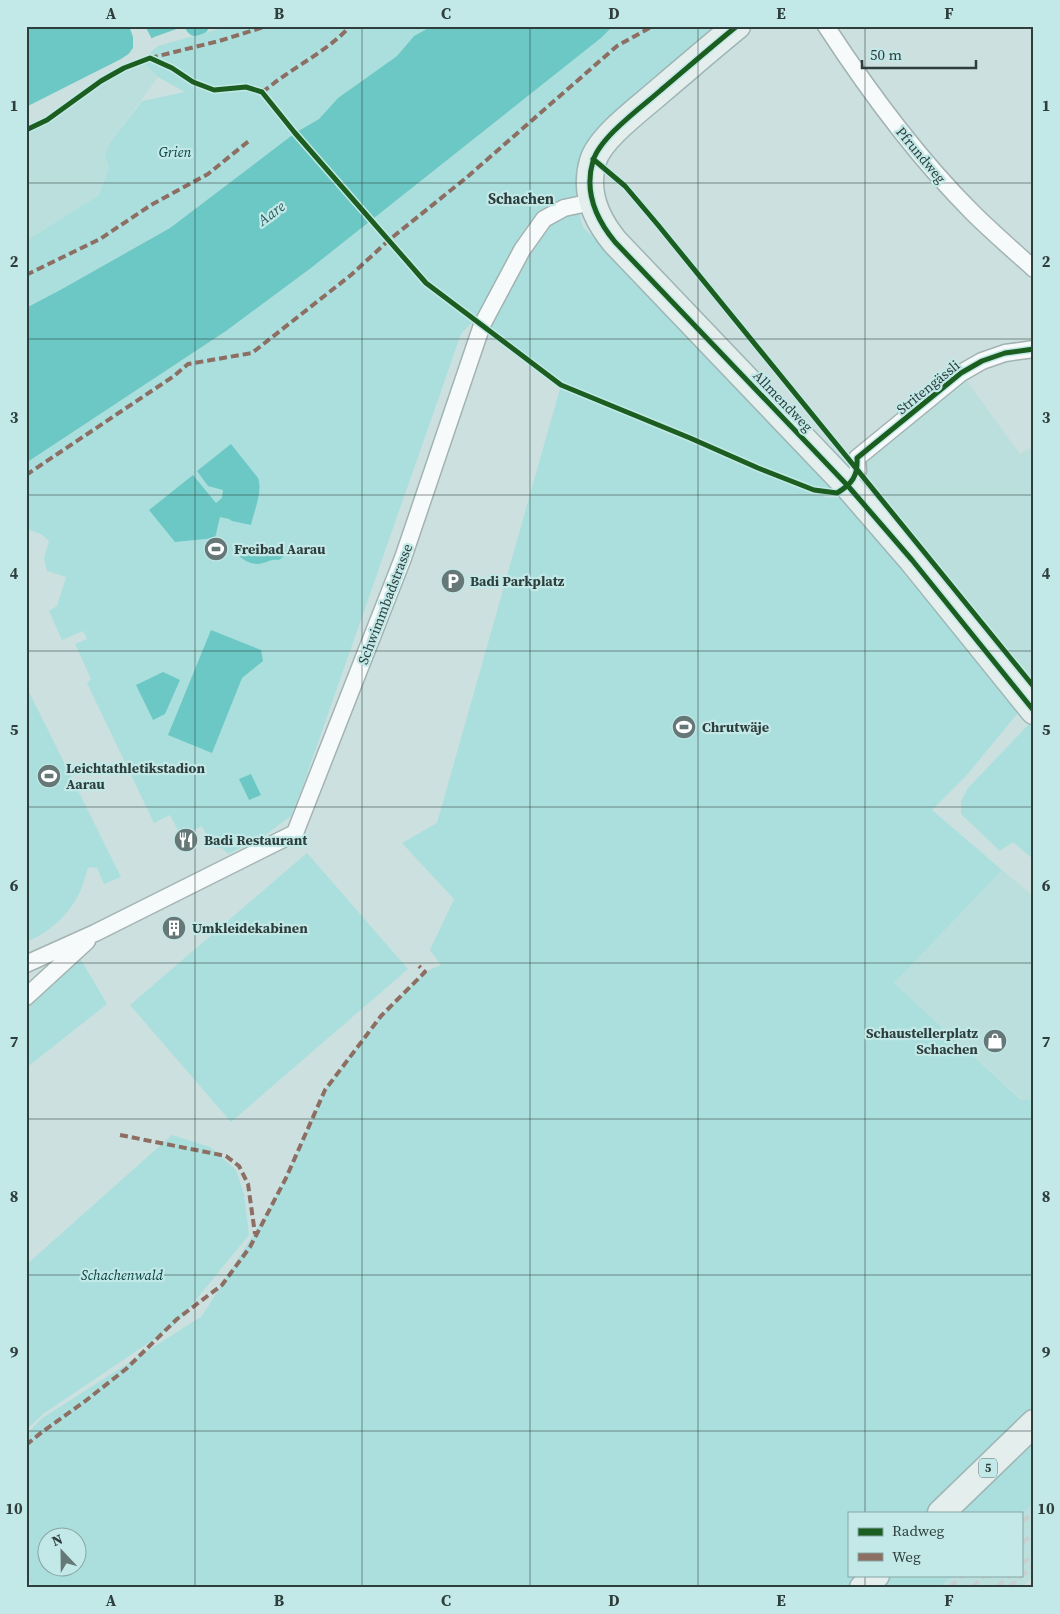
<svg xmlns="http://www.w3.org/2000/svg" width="1060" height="1614" viewBox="0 0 1060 1614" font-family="'Source Serif 4',serif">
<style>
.built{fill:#badfdd}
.green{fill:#abdfdd;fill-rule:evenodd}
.water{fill:#6cc8c5}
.pier{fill:#cbe0df}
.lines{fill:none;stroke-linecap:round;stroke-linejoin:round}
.canal{stroke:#6cc8c5;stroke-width:16}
.minor-casing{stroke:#a2b3b2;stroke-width:19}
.primary-casing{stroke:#9eb6b5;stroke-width:29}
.minor{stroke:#f7fafa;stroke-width:16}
.primary{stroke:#e3eeed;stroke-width:26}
.rail{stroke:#c9cfcf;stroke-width:4;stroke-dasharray:10 5;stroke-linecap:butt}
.quiet{stroke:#8d6e63;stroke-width:4;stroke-dasharray:8 4;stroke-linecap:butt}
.cycleway-casing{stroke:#c2e9e7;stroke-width:8}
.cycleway{stroke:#1b5e20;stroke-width:5}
.grid{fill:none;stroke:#2e3e3d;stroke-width:1;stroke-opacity:0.55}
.labels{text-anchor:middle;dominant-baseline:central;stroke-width:4.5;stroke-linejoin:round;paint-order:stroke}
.shield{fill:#c2e9e7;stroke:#5a7170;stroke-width:1}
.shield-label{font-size:12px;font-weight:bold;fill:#2e3e3d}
.park-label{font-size:14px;font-style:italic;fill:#013c3a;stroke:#c2e9e7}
.street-label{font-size:14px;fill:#2e3e3d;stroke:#c2e9e7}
.poi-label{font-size:14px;font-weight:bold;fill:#2e3e3d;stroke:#c2e9e7;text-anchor:start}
.neighbourhood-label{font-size:15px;font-weight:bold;fill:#2e3e3d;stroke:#c2e9e7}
.water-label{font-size:15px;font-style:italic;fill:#2b5e5c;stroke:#c2e9e7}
.neatline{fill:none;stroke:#2e3e3d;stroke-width:2}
.grid-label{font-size:16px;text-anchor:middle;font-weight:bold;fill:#2e3e3d}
</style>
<rect width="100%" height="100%" fill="#cbe0df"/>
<path class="built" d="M144 63 158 77 110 143 105 156 109 168 99 195 26 241V130L47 120 101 81 124 68Z
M961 373 1020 454 1031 448 1034 451V462L1032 465 1034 468V681L980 614 858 471 857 458Z
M1002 870 1034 896V1099L1022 1100 894 983Z
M1034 1503V1576L1020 1588H939L953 1575H1021V1514Z"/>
<path class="green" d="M229 26H432L414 36 397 56 338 98 319 119 295 133 170 228 62 289 26 308V241L99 195 109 168 105 156 110 143 142 101 185 92 158 77 144 63 152 51 158 46Z
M613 26H726L577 173C574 192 577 208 583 227L691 337 776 430 837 493 822 497 844 498 1021 709 966 776 932 810 1002 870 894 983 1021 1100 1034 1099V1411L927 1513H849V1575H861L848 1588H33L26 1575V1435L41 1419 202 1316 267 1213 286 1178 325 1090 381 1016 425 972 441 965 430 950 454 899 402 843 437 823 561 385 474 320 461 334 301 791 291 816 264 836 228 854 222 848 213 847 202 826 185 834 179 832 170 815 154 823 87 683 91 679 75 644 87 639 83 631 62 640 49 611 57 606 66 577 47 571 44 558 49 541 41 534 26 529V463L226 331 311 268 601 38ZM48 1536H78V1566H48Z
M26 686 121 877 104 884 97 868 92 867 88 868C86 874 84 881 82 887 73 911 50 933 26 942Z
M1030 723 1034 728V860L1013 842 1000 851 961 814V801L968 788Z
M307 853 408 969 231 1122 130 1005Z
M81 960 107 1004 26 1068V997Z
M172 1135 210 1147 236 1170 244 1194 249 1235 175 1325 43 1414 26 1430V1265Z
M1034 1434V1503L1021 1514V1513H952Z
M887 1575H953L939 1588H873Z"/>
<path class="water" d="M26 26H185L154 37 121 59 26 107Z
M432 26H613L601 38 311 268 226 331 26 463V308L62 289 170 228 295 133 319 119 338 98 397 56 414 36Z
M231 444 258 478C263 491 254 511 251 525L232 521 229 519 220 517 215 538 175 542 149 510 193 475 216 503 222 498 223 490 208 486 197 471Z
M280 544 288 553 279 560C272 559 270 561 263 563 253 566 244 561 237 554L245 547 250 553 256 554C266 549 271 552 280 544Z
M211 630 261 650 263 661 242 678 212 753 168 735Z
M163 672 180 680 165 714 153 720 136 685Z
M251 774 261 795 249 800 239 779Z"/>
<path class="pier" d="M129 26H145L153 41 125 59 133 48V37Z"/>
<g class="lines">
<path class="canal" d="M193 26 195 28 201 26"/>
<g class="minor-casing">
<path id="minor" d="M826 26C869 92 916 156 972 212 992 232 1013 250 1034 269
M858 471 857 458 961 373 982 361 1005 353 1034 349
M26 964 95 933 295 833 403 558 482 325 522 250 544 219 564 208 592 202
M26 997 87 941"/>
</g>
<g class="primary-casing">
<path id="primary" d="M737 26C711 47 686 69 661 90 642 107 600 137 593 161 584 191 596 219 615 242L848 486 912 560 1034 711
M941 1513 1034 1423
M863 1588 876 1575"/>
</g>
<use href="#minor" class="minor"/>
<use href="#primary" class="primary"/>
<path class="rail" d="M1021 1523 1034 1512
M1021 1544 1034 1533
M1021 1565 1034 1554
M949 1588 963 1575
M971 1588 986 1575
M996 1588 1010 1575
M1008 1588 1034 1565"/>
<path class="quiet" d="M150 58 219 41 267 26
M262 92C270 87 276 81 284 76 305 61 333 46 350 26
M26 275 100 239 151 205 208 174 250 140
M26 475 174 376 188 364 252 353 351 275 389 240 466 178 617 46 653 26
M120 1135 226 1156 239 1166 248 1184 255 1234
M26 1445 42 1432 84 1402 126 1369 177 1319 222 1285 250 1247 286 1178 325 1090 381 1016 425 972 419 966"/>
<g class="cycleway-casing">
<path id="cycleway" d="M737 26C711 47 686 69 661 90 642 107 600 137 593 161 584 191 596 219 615 242L848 486 912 560 1034 711
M26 130 47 120 101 81 124 68 150 58 172 68 193 82 214 90 246 87 262 92 295 133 426 283 561 385 690 438 758 468 814 490 837 493C852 484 858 476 857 458L961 373 982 361 1005 353 1034 349
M593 159 625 186 658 225 1034 687"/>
</g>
<use href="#cycleway" class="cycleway"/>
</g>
<path class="grid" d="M195 26V1588M362 26V1588M530 26V1588M698 26V1588M865 26V1513M26 183H1034M26 339H1034M26 495H1034M26 651H1034M26 807H1034M26 963H1034M26 1119H1034M26 1275H1034M26 1431H1034M865 1575V1588"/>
<defs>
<g id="stadium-disc" transform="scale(1.25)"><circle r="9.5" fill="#657776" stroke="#c2e9e7"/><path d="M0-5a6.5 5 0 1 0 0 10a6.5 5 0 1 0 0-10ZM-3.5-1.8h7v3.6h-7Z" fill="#fff"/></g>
<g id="parking-disc" transform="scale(1.25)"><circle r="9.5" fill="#657776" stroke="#c2e9e7"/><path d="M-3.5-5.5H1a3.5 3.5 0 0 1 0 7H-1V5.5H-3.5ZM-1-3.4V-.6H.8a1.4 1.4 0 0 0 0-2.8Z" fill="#fff"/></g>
<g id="restaurant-disc" transform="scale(1.25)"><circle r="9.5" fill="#657776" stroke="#c2e9e7"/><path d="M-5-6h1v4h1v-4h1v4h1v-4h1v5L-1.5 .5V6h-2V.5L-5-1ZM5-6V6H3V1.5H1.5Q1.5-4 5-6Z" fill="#fff"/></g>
<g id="building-disc" transform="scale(1.25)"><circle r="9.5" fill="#657776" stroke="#c2e9e7"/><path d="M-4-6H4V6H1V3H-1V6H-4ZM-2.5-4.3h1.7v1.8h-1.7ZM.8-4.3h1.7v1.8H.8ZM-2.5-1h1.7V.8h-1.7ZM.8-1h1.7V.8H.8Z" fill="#fff"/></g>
<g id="shop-disc" transform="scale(1.25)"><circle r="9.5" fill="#657776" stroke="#c2e9e7"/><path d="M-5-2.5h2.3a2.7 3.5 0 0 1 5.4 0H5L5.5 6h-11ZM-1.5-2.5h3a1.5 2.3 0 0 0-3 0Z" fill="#fff"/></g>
</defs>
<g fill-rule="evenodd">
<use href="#stadium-disc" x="216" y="549"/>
<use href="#parking-disc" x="453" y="581"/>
<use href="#stadium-disc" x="684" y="727"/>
<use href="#stadium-disc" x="49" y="776"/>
<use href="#restaurant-disc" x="186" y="840"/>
<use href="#building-disc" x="174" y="928"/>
<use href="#shop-disc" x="995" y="1041"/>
</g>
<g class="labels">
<rect class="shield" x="979" y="1458.5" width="18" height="19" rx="4"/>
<g class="shield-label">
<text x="988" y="1468">5</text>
</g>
<g class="park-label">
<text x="175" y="152">Grien</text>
<text x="122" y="1275">Schachenwald</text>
</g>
<g class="street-label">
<text transform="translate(921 155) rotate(50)">Pfrundweg</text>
<text transform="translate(928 387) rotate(-39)">Stritengässli</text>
<text transform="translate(783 401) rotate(46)">Allmendweg</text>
<text transform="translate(385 604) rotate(-69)">Schwimmbadstrasse</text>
</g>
<g class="poi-label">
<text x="234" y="549">Freibad Aarau</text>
<text x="470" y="581">Badi Parkplatz</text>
<text x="702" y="727">Chrutwäje</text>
<text x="66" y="768">Leichtathletikstadion<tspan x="66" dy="16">Aarau</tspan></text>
<text x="204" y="840">Badi Restaurant</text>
<text x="192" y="928">Umkleidekabinen</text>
<text x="978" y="1033" text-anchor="end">Schaustellerplatz<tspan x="978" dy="16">Schachen</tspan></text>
</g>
<g class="neighbourhood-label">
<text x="521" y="198">Schachen</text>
</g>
<g class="water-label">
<text transform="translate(271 213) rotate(-36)">Aare</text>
</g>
</g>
<rect width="1060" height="1614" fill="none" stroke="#c2e9e7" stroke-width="55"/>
<rect x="848" y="1512" width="175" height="65" fill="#c2e9e7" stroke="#87a5a3"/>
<rect x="858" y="1528" width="25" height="8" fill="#1b5e20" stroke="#87a5a3"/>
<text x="892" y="1536" font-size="15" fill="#2e3e3d">Radweg</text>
<rect x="858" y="1553" width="25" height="8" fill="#8d6e63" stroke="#87a5a3"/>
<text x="892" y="1562" font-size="15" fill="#2e3e3d">Weg</text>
<g transform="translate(62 1552) rotate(338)"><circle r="24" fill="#c2e9e7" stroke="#87a5a3"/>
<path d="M0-4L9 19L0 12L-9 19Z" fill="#657776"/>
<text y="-8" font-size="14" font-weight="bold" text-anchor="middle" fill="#2e3e3d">N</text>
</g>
<path d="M862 60v8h114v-8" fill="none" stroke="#2e3e3d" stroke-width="2.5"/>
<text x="870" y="60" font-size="15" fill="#2e3e3d" stroke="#c2e9e7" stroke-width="4" paint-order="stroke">50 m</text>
<rect x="28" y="28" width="1004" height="1558" class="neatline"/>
<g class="grid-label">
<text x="111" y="19">A</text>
<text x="279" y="19">B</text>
<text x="446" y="19">C</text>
<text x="614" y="19">D</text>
<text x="781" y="19">E</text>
<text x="949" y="19">F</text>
<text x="14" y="111">1</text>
<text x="1046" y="111">1</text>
<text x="14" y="267">2</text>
<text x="1046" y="267">2</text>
<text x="14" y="423">3</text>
<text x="1046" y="423">3</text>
<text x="14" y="579">4</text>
<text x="1046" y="579">4</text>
<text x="14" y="735">5</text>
<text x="1046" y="735">5</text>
<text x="14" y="891">6</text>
<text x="1046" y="891">6</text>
<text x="14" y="1047">7</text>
<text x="1046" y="1047">7</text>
<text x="14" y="1202">8</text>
<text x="1046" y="1202">8</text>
<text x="14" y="1358">9</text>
<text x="1046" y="1358">9</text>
<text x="14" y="1514">10</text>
<text x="1046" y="1514">10</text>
<text x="111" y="1606">A</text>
<text x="279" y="1606">B</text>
<text x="446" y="1606">C</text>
<text x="614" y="1606">D</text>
<text x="781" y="1606">E</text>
<text x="949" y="1606">F</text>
</g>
</svg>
